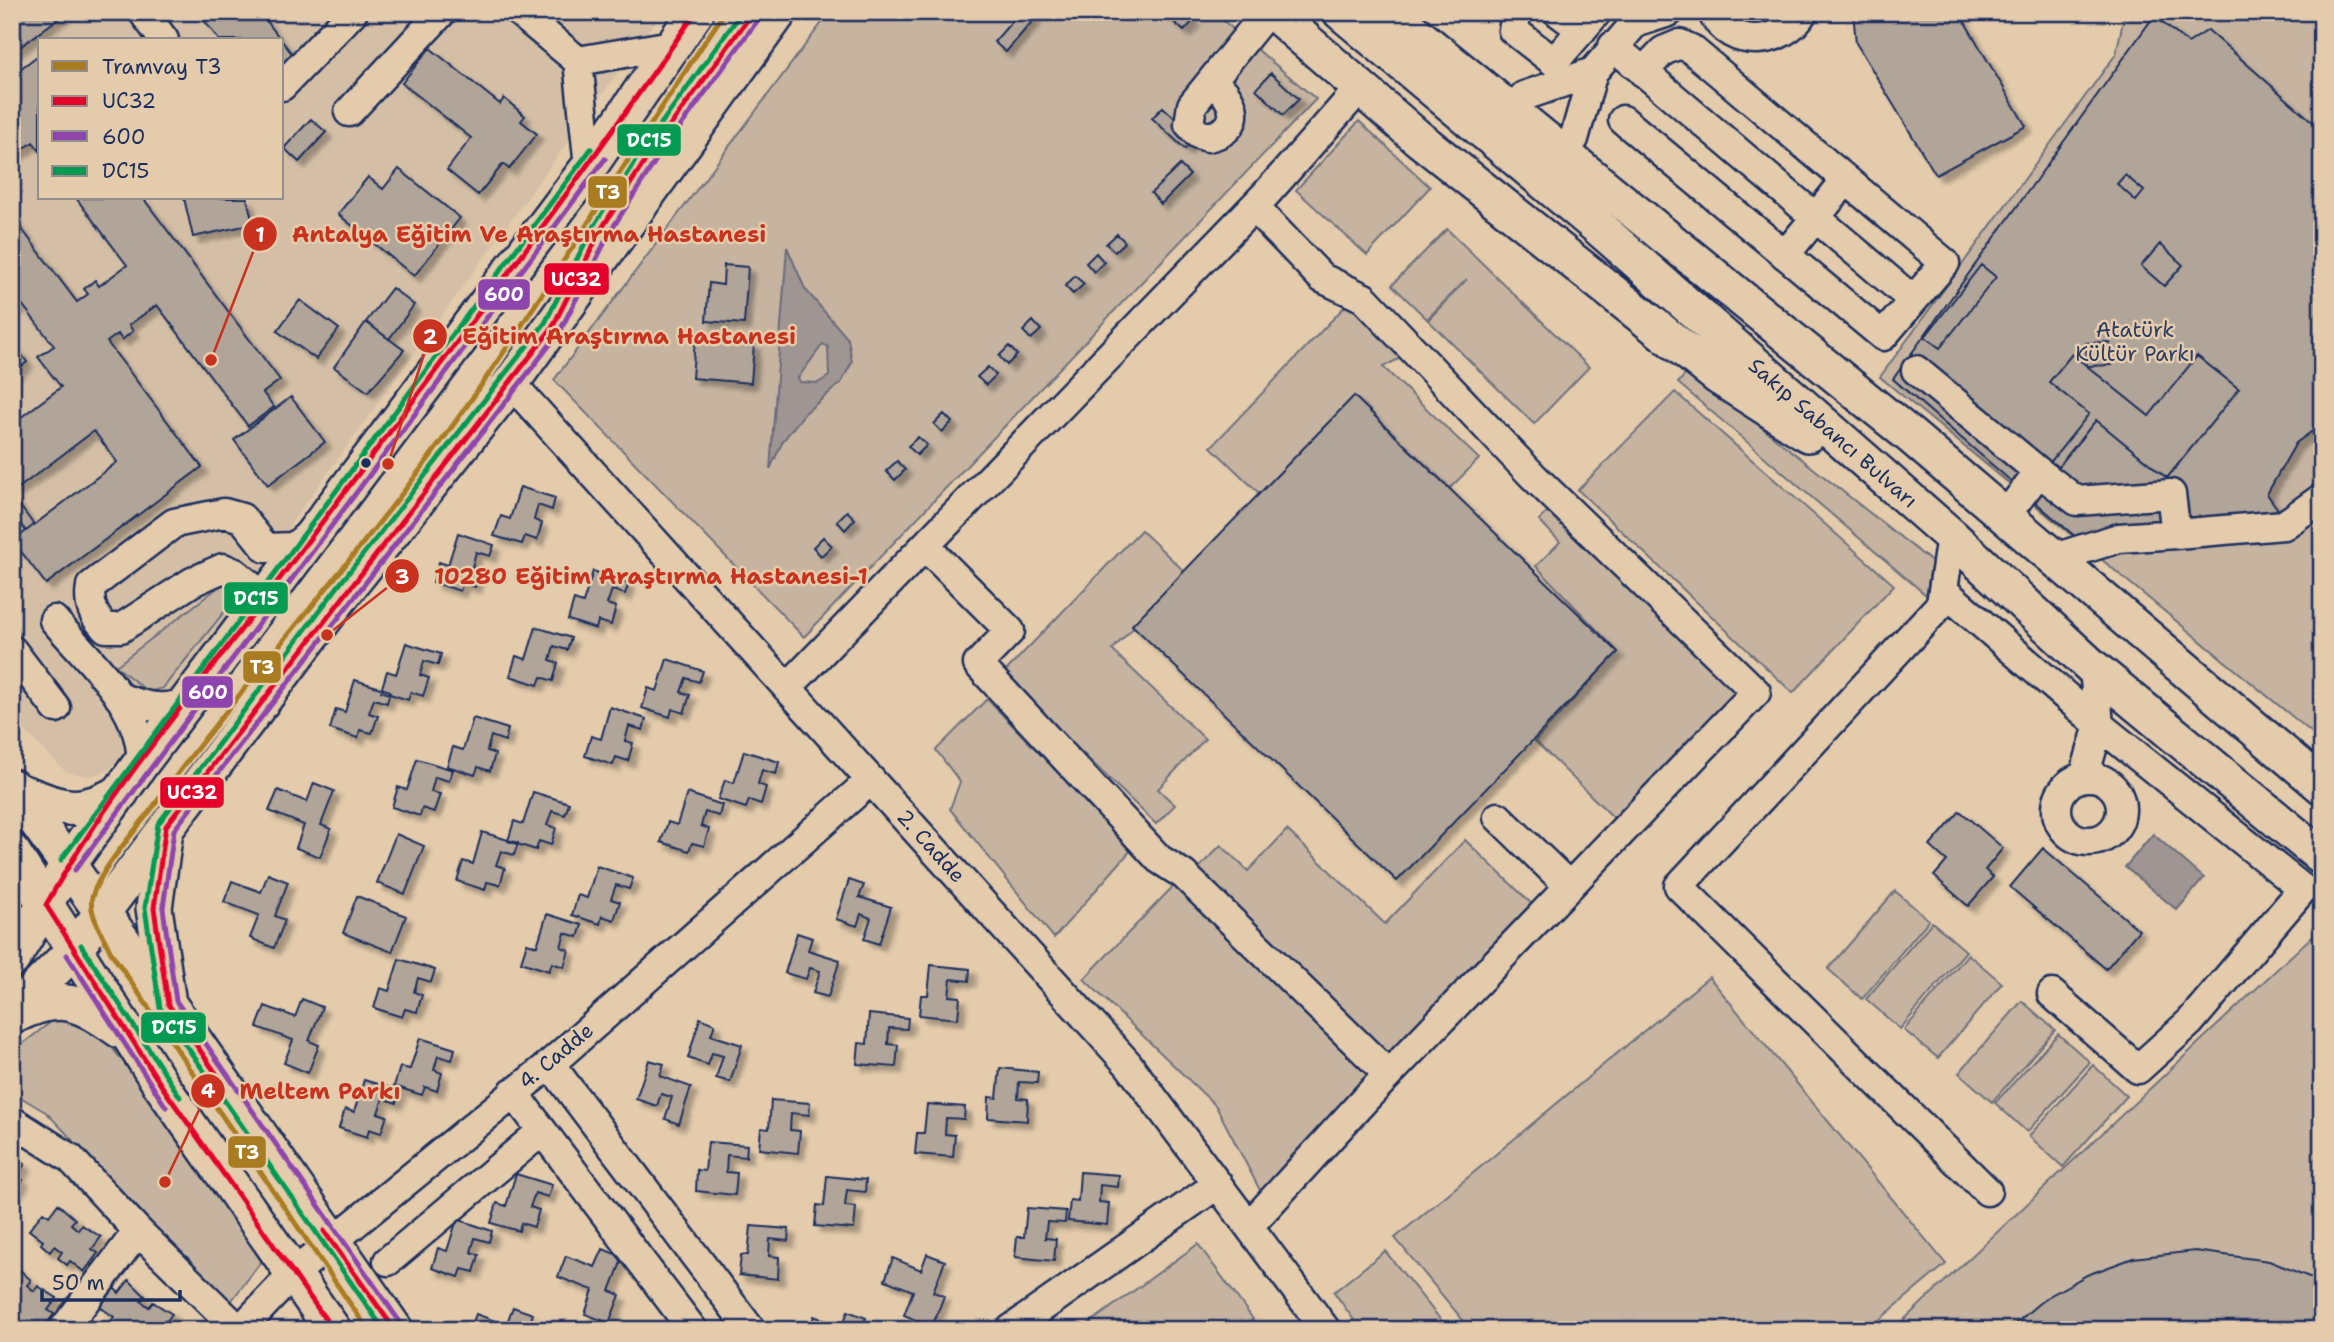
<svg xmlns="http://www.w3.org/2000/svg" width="2334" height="1342" viewBox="0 0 2334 1342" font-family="'Shantell Sans',sans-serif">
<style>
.built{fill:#d4bfa6;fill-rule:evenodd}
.green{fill:#c6b4a0;stroke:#70727f;stroke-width:2}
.water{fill:#9f9592;stroke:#6a6c7d;stroke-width:2;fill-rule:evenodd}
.building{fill:#b1a498;stroke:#1b2f5e;stroke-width:2;filter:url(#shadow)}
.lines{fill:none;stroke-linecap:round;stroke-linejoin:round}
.major-tunnel{stroke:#bbac9c;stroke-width:35;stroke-dasharray:35 18;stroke-linecap:butt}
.minor-casing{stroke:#1b2f5e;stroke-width:33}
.major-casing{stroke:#1b2f5e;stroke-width:40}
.minor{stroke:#e3cbac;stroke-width:28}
.major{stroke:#e3cbac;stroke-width:35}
.bus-1-casing{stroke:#e3cbac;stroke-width:10}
.bus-2-casing{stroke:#e3cbac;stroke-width:10}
.bus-3-casing{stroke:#e3cbac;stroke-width:10}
.bus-1{stroke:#e4002b;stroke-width:5}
.bus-2{stroke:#8e44ad;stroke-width:5}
.bus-3{stroke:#039a52;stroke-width:5}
.tram-1-casing{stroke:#e3cbac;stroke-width:10}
.tram-1{stroke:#aa7c21;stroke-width:5}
.bus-dot{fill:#1b2f5e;stroke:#e3cbac;stroke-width:2.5}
.labels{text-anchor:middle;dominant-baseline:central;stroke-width:5;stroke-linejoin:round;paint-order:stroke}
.park-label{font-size:21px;fill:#2c3c65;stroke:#e3cbac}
.street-label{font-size:21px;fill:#1b2f5e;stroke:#e3cbac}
.leader{fill:none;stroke:#c8321e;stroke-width:2.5}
.callout-dot{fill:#c8321e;stroke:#e3cbac;stroke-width:2.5}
.mark-label{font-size:21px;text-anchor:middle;font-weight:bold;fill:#fff}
.callout-label{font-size:23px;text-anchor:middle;font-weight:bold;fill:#c8321e;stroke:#e3cbac;stroke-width:5;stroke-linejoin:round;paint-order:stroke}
.line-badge{stroke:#e3cbac;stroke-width:2.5}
.badge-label{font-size:19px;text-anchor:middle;font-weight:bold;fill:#fff}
</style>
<defs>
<filter id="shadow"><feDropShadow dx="6" dy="6" stdDeviation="2" flood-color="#0004"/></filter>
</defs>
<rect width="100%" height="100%" fill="#e3cbac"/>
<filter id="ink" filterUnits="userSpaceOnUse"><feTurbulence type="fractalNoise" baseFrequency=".0143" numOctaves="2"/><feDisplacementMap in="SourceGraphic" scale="14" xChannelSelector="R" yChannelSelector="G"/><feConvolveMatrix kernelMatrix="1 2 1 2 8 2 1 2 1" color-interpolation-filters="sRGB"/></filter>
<g filter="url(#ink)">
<path class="built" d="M12 12H662L292 522 235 613 123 755 108 771 91 776 66 772 12 718ZM40 40H282V198H40Z"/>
<path class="green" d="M830 12H1213L1316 99 804 637 554 380Z
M2125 12H2322V741L1880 377 2116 54Z
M1359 121 1430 187 1367 255 1296 190Z
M1447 229 1589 367 1534 424 1428 320 1467 279 1427 319 1392 285Z
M1350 301 1406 355 1383 367 1479 459 1450 488 1355 397 1261 495 1211 447Z
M1689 370 1932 562 1926 595 1678 383Z
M1675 392 1894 585 1793 693 1578 490Z
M1555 504 1745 689 1616 820 1535 741 1618 652 1536 566 1560 542 1539 520Z
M1141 530 1186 573 1112 650 1205 739 1158 789 1175 805 1156 824 1002 675Z
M229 579 242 590 163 688 148 692 116 666Z
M987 699 1132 849 1054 938 950 809 960 782 936 750Z
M1287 830 1385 924 1465 840 1538 910 1394 1060 1197 870 1221 845 1248 871Z
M1184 875 1381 1067 1261 1192 1216 1106 1084 979Z
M1895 891 1929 920 1862 999 1828 969Z
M1932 922 1966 951 1900 1029 1866 999Z
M2322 927V1330H1893Z
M1968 954 2002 983 1938 1058 1904 1030Z
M1709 977 1946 1264 1867 1330H1471L1395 1238Z
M2022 1001 2055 1030 1992 1102 1959 1073Z
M65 1011 85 1013 270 1250 229 1304 47 1113 12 1092V1052Z
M2058 1034 2090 1062 2027 1132 1995 1103Z
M2093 1065 2127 1096 2063 1167 2029 1136Z
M1198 1244 1253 1319 1238 1330H1080Z
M1385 1251 1449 1330H1361L1334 1292Z"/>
<path class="water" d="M787 247 805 289 848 339 852 362 841 383 805 413 783 441 770 469ZM823 344 828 347 829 376 818 383 800 382 798 378Z
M2153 834 2204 878 2177 910 2125 867Z"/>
<path class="building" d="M12 12H67L12 53Z
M198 12H260L281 40H219Z
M1020 12H1028L1035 18 1006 52 994 42Z
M1163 12H1186L1194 20 1184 31Z
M1853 12H1959L2026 126 1936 175 1856 43Z
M2154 16 2188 43 2208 30 2322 130V424L2296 443 2267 494 2279 511 2078 539 1893 379Z
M282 41 297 60 282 72Z
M430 48 500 104 504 98 525 116 521 121 537 134 509 169 503 164 478 195 447 170 471 138 402 83Z
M40 54V151L33 142 12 157V75Z
M1271 73 1299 99 1283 115 1256 89Z
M1163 107 1196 138 1185 149 1152 118Z
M311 119 326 132 299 162 284 148Z
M1180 165 1190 175 1161 204 1151 193Z
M399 169 460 218 414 276 338 214 368 177 383 189Z
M2125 175 2144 191 2136 201 2117 184Z
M76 198H143L280 380 263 393 274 407 248 426 157 305 129 325 133 331 122 340 118 334 107 342 202 467 46 584 13 541 117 462 94 431 12 493V424L61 387 38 357 54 346 22 304 12 311V216L77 302 88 294 84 289 95 280 99 286 127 265Z
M184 198H247L253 224 193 237Z
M1117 234 1125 242 1115 252 1106 244Z
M2160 244 2183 265 2164 286 2141 266Z
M1096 253 1104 262 1094 272 1086 263Z
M724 265 748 267 744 324 706 321 709 283 723 285Z
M1981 265 1996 277 1940 348 1925 337Z
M1075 276 1084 284 1073 294 1065 286Z
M392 288 414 305 389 339 366 322Z
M300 300 339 329 316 359 277 331Z
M1033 321 1041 330 1031 339 1023 331Z
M366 322 404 350 368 392 334 367Z
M695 339 754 344 751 383 692 378Z
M12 342 27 362 12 374Z
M2110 342 2112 365 2087 366 2086 343Z
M1009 346 1017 355 1007 365 999 356Z
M2072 354 2149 416 2197 356 2239 389 2167 478 2096 420 2055 471 2048 465 2089 414 2049 382Z
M988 367 996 375 986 385 977 377Z
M1354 396 1618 652 1397 881 1132 625Z
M291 397 325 442 268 485 234 440Z
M944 414 952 422 942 432 934 424Z
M918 437 927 445 917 455 908 446Z
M897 461 905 470 895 480 886 471Z
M520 487 555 498 552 510 538 505 534 520 542 523 537 540 525 536 522 544 494 536 501 516 510 519Z
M12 495 34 525 26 531 12 514Z
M847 511 855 519 845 530 837 521Z
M458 533 494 545 490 556 476 552 472 567 480 569 475 587 463 583 460 591 433 582 439 562 448 565Z
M823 537 832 546 821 556 813 547Z
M593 571 629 583 625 594 612 590 607 604 616 607 611 625 598 621 596 629 568 620 574 600 583 603Z
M536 627 571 638 567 650 554 646 550 660 558 663 553 681 541 677 538 685 510 676 516 656 526 659Z
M406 643 441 654 438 665 424 661 420 675 429 678 423 696 411 692 408 700 381 691 387 671 396 674Z
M667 659 703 671 699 682 686 678 681 692 690 695 684 713 672 709 670 717 642 708 648 688 657 691Z
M355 680 390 691 387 703 374 699 369 713 378 716 372 733 360 730 358 738 330 729 336 709 345 712Z
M610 707 646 719 643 730 629 726 625 741 633 743 628 761 616 757 613 765 585 756 591 736 601 739Z
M473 718 508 729 505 741 491 736 487 751 495 754 490 771 478 767 475 775 447 766 453 747 463 750Z
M744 751 779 762 776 774 762 770 758 784 766 787 761 804 749 800 746 808 718 799 725 780 734 783Z
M417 759 453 770 449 781 435 777 431 792 440 794 434 812 422 808 420 816 392 807 398 787 407 790Z
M314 783 334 791 321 825 331 829 320 857 296 848 304 825 269 811 278 790 307 802Z
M533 792 569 803 565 815 552 811 547 825 556 828 551 845 539 841 536 850 508 841 514 821 523 824Z
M687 793 722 805 719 816 705 812 701 826 709 829 704 846 692 843 689 851 661 842 668 822 677 825Z
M1960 811 2003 848 1985 870 1993 877 1968 906 1934 876 1947 861 1930 846Z
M482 832 518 843 514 855 501 851 496 865 505 868 500 885 487 882 485 890 457 881 463 861 473 864Z
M396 834 424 846 405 894 377 883Z
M2043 848 2139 930 2106 969 2010 887Z
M597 866 633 878 629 889 616 885 611 899 620 902 614 920 602 916 600 924 572 915 578 895 587 898Z
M268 874 288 882 275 916 285 920 274 948 250 938 259 915 224 902 232 881 261 892Z
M849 880 864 885 859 897 891 907 879 944 864 939 871 918 861 914 857 926 836 919Z
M357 896 406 916 392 952 343 933Z
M547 914 582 925 578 937 565 933 561 947 569 950 564 967 552 963 549 971 521 962 527 943 537 946Z
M797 933 812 938 808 950 840 960 828 997 813 993 820 971 810 968 806 979 785 973Z
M399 959 435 970 431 982 418 978 414 992 422 995 417 1012 405 1009 402 1017 374 1008 380 988 389 991Z
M931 965 970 969 969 981 951 979 949 996 960 997 958 1019 919 1015 921 995H928Z
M302 999 322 1007 309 1041 319 1045 308 1073 284 1063 293 1040 257 1027 265 1006 295 1017Z
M869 1014 908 1018 907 1029 889 1028 888 1044 898 1045 896 1067 857 1064 859 1043 867 1044Z
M700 1018 715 1024 711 1035 742 1045 730 1082 716 1078 723 1056 712 1053 708 1065 688 1058Z
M420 1038 455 1049 452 1060 438 1056 434 1070 442 1073 437 1091 425 1087 422 1095 394 1086 400 1067 410 1069Z
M649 1060 664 1064 660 1076 691 1087 679 1124 665 1119 672 1097 661 1094 657 1106 636 1099Z
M1000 1068 1038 1072 1037 1083 1019 1082 1018 1098 1028 1099 1027 1121 988 1118 989 1097 997 1098Z
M364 1080 400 1091 396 1103 383 1098 378 1113 387 1116 381 1133 369 1129 367 1137 339 1128 345 1109 354 1112Z
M771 1100 810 1103 809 1115 791 1113 790 1130 800 1131 798 1153 759 1149 761 1128 769 1129Z
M927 1104 965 1107 964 1119 946 1118 945 1134 955 1135 953 1157 915 1154 917 1133H924Z
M708 1142 747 1145 746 1157 727 1155 726 1172 737 1173 735 1195 696 1191 697 1170 705 1171Z
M12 1157 25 1164 17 1176 23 1180 12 1195Z
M1080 1172 1119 1175 1118 1187 1100 1185 1099 1202 1109 1203 1107 1225 1068 1221 1070 1200 1078 1201Z
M516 1174 552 1185 548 1197 535 1193 530 1207 539 1210 534 1227 521 1223 519 1231 491 1223 497 1203 506 1206Z
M827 1176 866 1180 865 1192 847 1190 845 1206 856 1207 854 1229 815 1226 817 1205 824 1206Z
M58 1204 75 1219 71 1224 78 1230 82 1225 101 1237 92 1249 98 1253 84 1272 70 1261 67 1265 58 1258 62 1252 54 1246 50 1252 41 1244 43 1241 29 1230 43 1212 49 1216Z
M1027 1208 1066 1211 1065 1223 1047 1222 1045 1238 1056 1239 1054 1261 1015 1257 1017 1237H1024Z
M457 1219 492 1231 489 1242 475 1238 471 1252 479 1255 474 1272 462 1269 459 1277 432 1268 438 1248 447 1251Z
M751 1226 789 1229 788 1241 770 1239 769 1256 779 1257 778 1279 739 1275 741 1255H748Z
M603 1249 623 1257 610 1291 620 1295 609 1323 585 1314 593 1290 558 1277 566 1256 595 1267Z
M2195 1251 2269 1261 2322 1282V1330H2008L2044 1299 2087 1275 2133 1258Z
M927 1254 945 1261 933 1292 944 1296 932 1327 904 1315 913 1291 885 1280 893 1258 921 1270Z
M14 1265 31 1280 27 1285 34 1291 38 1286 57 1298 48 1310 54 1314 42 1330H36L26 1322 23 1326 14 1318 18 1313 12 1309Z
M129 1280 145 1296 141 1301 149 1307 153 1302 172 1314 163 1326 168 1330H131L125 1323 121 1328 111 1321 114 1317 100 1307 114 1288 119 1293Z
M513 1307 533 1314 527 1330H470L476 1314 506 1325Z
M848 1311 866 1318 861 1330H809L814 1316 842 1327Z"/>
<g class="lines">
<path class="major-tunnel" d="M1308 12 1320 22"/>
<g class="minor-casing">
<path id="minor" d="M143 12 164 40
M519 12 578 61 672 45
M1517 12 1513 30 1554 62 1597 12
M1558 12 1582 30
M1712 12C1730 50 1784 46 1803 12
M1613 46 1913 300
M578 61 589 167
M282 86 353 12
M1224 92C1240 113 1235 131 1208 137L1198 134 1189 124 1192 105 1267 12
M1524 96 1593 72
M349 112 442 12
M1623 120 1883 336 1945 263 1691 49 1680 44 1663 51 1643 72
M1574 139 1593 72 1635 23 1669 12
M1785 255 1846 180
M1916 370 2039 472
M511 383 1128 1064 1326 1330
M2005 516 2039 472 2077 501 2171 494 2176 534 2119 538 2051 559
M2176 534 2284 525 2322 498
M1951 536 1941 604 1679 886 1987 1191
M925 546 1010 631 978 664 1159 859 1184 875 1381 1067 1383 1080
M1943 590 2099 725 2303 889 2190 1022 2138 1069 2052 994
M253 615 254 589 235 573 223 568 192 582 121 628H106C93 617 88 603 91 586L174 523 224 513 242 518 266 548 294 547 313 531
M54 620C87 659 145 708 141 763
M12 650 56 708
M787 688 1266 194 1360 88
M119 697C143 706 162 712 187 702
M2084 777 2099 725 2094 668
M2057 809a32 32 0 1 1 64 0a32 32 0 1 1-64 0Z
M1498 817 1569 886
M550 1064 751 1330
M513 1092 693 1330
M12 1121 70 1158 138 1231 239 1330
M1249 1226 1367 1097 1756 692 1533 476 1364 298 1322 278 1254 207
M388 1261 542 1131
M63 1330 138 1231
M240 1330 293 1274 550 1064 871 780
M1010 1330 1218 1184"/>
</g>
<g class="major-casing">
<path id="major" d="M1273 12 1418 138 1719 377 1808 434
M1341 12 1598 227 1951 536 2091 666 2322 857
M1389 12 1912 437 2322 786
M12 787 179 1019 395 1330
M15 790C61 807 75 818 121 792
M165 831 154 908 167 997
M12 852 161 1085 333 1330
M12 959 68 865 141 763 589 167 696 12
M12 1013 74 950 349 586 511 383 779 12
M15 1015C61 991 81 1003 120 1030"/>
</g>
<use href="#minor" class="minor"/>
<use href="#major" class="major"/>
<g class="bus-1-casing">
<path id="bus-1" d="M224 1085 168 1004 154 908 166 826 552 328 602 228 649 155 753 12
M324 1231 395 1330
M333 1330 161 1085 46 905C109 791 197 689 275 585 417 395 561 207 696 12"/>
</g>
<g class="bus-2-casing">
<path id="bus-2" d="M75 870 605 159
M67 955 166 1107
M402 1325 176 1001 163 908 174 830 559 333 610 232 656 160 760 17"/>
</g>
<g class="bus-3-casing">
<path id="bus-3" d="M61 860 591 149
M81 945 180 1097
M384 1330 160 1008 145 908 158 824 342 581 545 323 595 223 642 150 742 12"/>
</g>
<use href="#bus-1" class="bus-1"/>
<use href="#bus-2" class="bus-2"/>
<use href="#bus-3" class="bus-3"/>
<g class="tram-1-casing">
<path id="tram-1" d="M368 1330 110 951C104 937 88 913 92 897 100 870 132 835 150 811 232 698 326 593 411 482 526 332 619 167 725 12"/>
</g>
<use href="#tram-1" class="tram-1"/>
</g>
</g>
<circle class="bus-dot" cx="366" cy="463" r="6"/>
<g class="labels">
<g class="park-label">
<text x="2135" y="330">Atatürk<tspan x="2135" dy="24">Kültür Parkı</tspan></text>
</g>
<g class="street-label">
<text transform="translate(1833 433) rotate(41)">Sakıp Sabancı Bulvarı</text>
<text transform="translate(931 846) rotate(48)">2. Cadde</text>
<text transform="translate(556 1056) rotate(-40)">4. Cadde</text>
</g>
</g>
<path class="leader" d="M211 360L260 234M388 464L430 336M327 635L402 576M165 1182L208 1091"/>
<g class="callout-dot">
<circle cx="211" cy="360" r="7"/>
<circle cx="388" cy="464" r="7"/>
<circle cx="327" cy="635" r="7"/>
<circle cx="165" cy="1182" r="7"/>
<circle cx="260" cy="234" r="18"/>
<circle cx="430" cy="336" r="18"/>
<circle cx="402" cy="576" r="18"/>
<circle cx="208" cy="1091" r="18"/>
</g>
<g class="mark-label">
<text x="260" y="242">1</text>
<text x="430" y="344">2</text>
<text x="402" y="584">3</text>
<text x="208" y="1098">4</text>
</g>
<g class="callout-label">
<text x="529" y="242">Antalya Eğitim Ve Araştırma Hastanesi</text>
<text x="629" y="344">Eğitim Araştırma Hastanesi</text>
<text x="651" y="584">10280 Eğitim Araştırma Hastanesi-1</text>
<text x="320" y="1099">Meltem Parkı</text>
</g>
<g class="line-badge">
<rect x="616" y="123" width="66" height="34" rx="7" fill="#039a52"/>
<rect x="587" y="175" width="41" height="34" rx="7" fill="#aa7c21"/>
<rect x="543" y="262" width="67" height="34" rx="7" fill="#e4002b"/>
<rect x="477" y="278" width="54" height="33" rx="7" fill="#8e44ad"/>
<rect x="223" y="581" width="66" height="34" rx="7" fill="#039a52"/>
<rect x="242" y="650" width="40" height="34" rx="7" fill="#aa7c21"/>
<rect x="181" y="675" width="53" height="34" rx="7" fill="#8e44ad"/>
<rect x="159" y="776" width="66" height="33" rx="7" fill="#e4002b"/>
<rect x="140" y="1011" width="67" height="33" rx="7" fill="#039a52"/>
<rect x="227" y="1135" width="40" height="34" rx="7" fill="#aa7c21"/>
</g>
<g class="badge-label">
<text x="649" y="147">DC15</text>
<text x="608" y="199">T3</text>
<text x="576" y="286">UC32</text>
<text x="504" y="301">600</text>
<text x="256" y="605">DC15</text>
<text x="262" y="674">T3</text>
<text x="208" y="699">600</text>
<text x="192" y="799">UC32</text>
<text x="174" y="1034">DC15</text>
<text x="247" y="1159">T3</text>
</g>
<rect width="2334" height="1342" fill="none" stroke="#e3cbac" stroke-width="42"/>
<rect x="21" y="21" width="2292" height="1300" fill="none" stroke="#1b2f5e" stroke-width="2.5" filter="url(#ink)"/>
<rect x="38" y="38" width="245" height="161" fill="#e3cbac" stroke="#938d8d" stroke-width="2"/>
<rect x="52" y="61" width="35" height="10" fill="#aa7c21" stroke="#938d8d" stroke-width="2"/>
<text x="102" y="74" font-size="21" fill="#1b2f5e">Tramvay T3</text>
<rect x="52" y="96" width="35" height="10" fill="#e4002b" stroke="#938d8d" stroke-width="2"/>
<text x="102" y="108" font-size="21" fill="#1b2f5e">UC32</text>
<rect x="52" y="131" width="35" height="10" fill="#8e44ad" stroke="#938d8d" stroke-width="2"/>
<text x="102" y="144" font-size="21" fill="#1b2f5e">600</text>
<rect x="52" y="166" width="35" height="10" fill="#039a52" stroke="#938d8d" stroke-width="2"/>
<text x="102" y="178" font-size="21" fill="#1b2f5e">DC15</text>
<path d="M42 1290v10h138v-10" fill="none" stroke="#1b2f5e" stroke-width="3.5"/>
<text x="52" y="1290" font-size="21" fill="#1b2f5e" stroke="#e3cbac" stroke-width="5" paint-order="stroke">50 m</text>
</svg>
